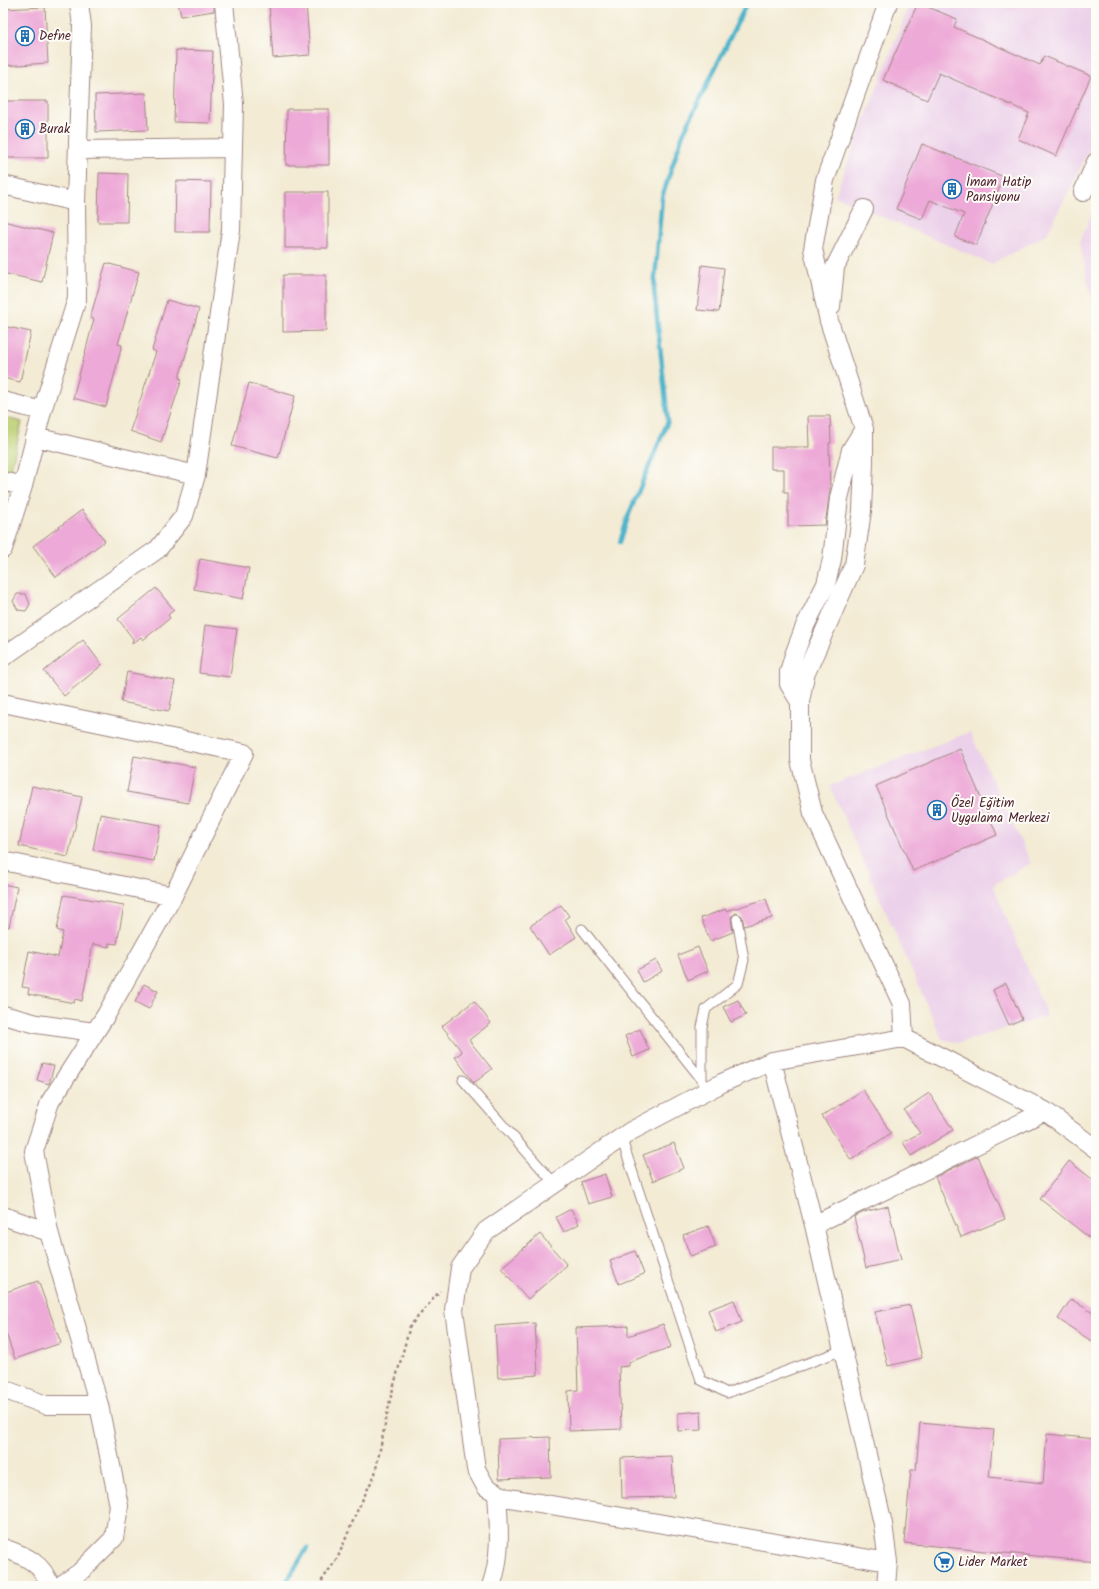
<svg xmlns="http://www.w3.org/2000/svg" width="1099" height="1589" viewBox="0 0 1099 1589" font-family="Kalam,sans-serif">
<style>
.built{fill:#ecd1ea}
.green{fill:#bcd074;stroke:#837850}
.lines{fill:none;stroke-linecap:round;stroke-linejoin:round}
.stream{stroke:#4db4cc;stroke-width:4.5}
.building{fill:#eda9d7}
.service-casing{stroke:#9e8580;stroke-width:11}
.minor-casing{stroke:#9e8580;stroke-width:20}
.path{stroke:#9e8580;stroke-width:2.5;stroke-dasharray:3 3;stroke-linecap:butt}
.service{stroke:#fff;stroke-width:9}
.minor{stroke:#fff;stroke-width:18}
.labels{text-anchor:middle;dominant-baseline:central;stroke-width:4;stroke-linejoin:round;paint-order:stroke}
.poi-label{font-size:13px;fill:#4a1f2b;stroke:#fdfcf7;text-anchor:start}
</style>
<rect width="100%" height="100%" fill="#fdfcf7"/>
<filter id="ink" filterUnits="userSpaceOnUse"><feTurbulence type="fractalNoise" baseFrequency=".025" numOctaves="2"/><feDisplacementMap in="SourceGraphic" scale="8" xChannelSelector="R" yChannelSelector="G"/><feConvolveMatrix kernelMatrix="1 2 1 2 8 2 1 2 1" color-interpolation-filters="sRGB"/></filter>
<filter id="wash" filterUnits="userSpaceOnUse"><feTurbulence type="fractalNoise" baseFrequency=".012" numOctaves="4" result="noise"/><feDisplacementMap in="SourceGraphic" scale="16" xChannelSelector="R" yChannelSelector="G"/><feGaussianBlur stdDeviation="0.9" result="paint"/><feColorMatrix in="noise" values="0 0 0 0 0 0 0 0 0 0 0 0 0 0 0 0 0 1.4 0 .05"/><feComposite in="paint" operator="in"/></filter>
<g filter="url(#wash)">
<rect width="100%" height="100%" fill="#f3ebd4"/>
<path class="built" d="M910 3H1096V137L1047 234 991 264 835 196Z
M1096 202V320L1080 242Z
M970 732 1031 863 993 885 1047 1016 958 1043 942 1039 830 786Z"/>
<path class="green" d="M3 417 22 422 10 474 3 473Z"/>
<g class="lines">
<path class="stream" d="M620 542 629 514 668 421 654 290 662 197 683 134 747 3
M284 1586 307 1548"/>
</g>
<g id="blocks">
<path class="building" d="M178 3H214V11L181 16Z
M269 3H306L310 55 273 58Z
M918 3 957 19 954 27 1040 65 1044 56 1091 76 1056 156 1018 139 1029 113 939 73 927 100 883 80Z
M45 7 48 63 3 66V9Z
M176 50 213 51 210 123 174 122Z
M146 93 148 130 96 132 95 95Z
M3 101H48V158H3Z
M287 109H329V165H286Z
M922 144 1004 177 976 245 955 237 964 214 930 200 922 219 896 209Z
M99 173 128 174 127 222H98Z
M176 181 211 182 210 232H175Z
M285 192H328V248H285Z
M3 221 53 233 42 282 3 273Z
M106 263 139 272 118 344 122 345 106 407 73 398 94 319 90 318Z
M702 265 724 268 719 312 697 310Z
M283 275H326V331L283 332Z
M167 300 199 309 179 378 182 379 161 442 130 431 156 352 152 350Z
M3 326 31 332 20 382 3 378Z
M249 383 295 396 278 458 232 446Z
M808 416H830L831 443H829L830 491 825 525 788 526V492H784V469H771V447H809Z
M82 510 105 541 56 577 33 546Z
M200 559 249 568 243 599 194 589Z
M156 588 174 610 168 615 170 618 143 640 141 637 132 644 133 639 118 619Z
M17 594H26L30 604 26 611 18 610 13 601Z
M205 625 237 629 230 677 199 673Z
M83 640 102 665 64 696 44 671Z
M127 672 175 681 169 711 121 702Z
M960 749 997 835 913 871 876 786Z
M134 756 195 767 188 803 127 792Z
M32 786 82 797 68 857 19 846Z
M100 814 161 825 154 861 93 850Z
M3 884 17 887 9 927H3Z
M64 895 124 905 117 944 109 943V947L93 944 82 1001 75 999 74 1003 28 994 29 988 22 987 29 951 58 957 63 932 57 930Z
M766 899 772 918 744 926 742 916 736 913 731 917 733 932 710 941 701 918 726 909V911Z
M561 905 569 916 565 919 576 937 549 955 530 926Z
M698 947 708 971 688 980 678 955Z
M656 960 662 971 643 982 637 970Z
M1006 983 1022 1019 1009 1025 993 990Z
M144 984 158 991 149 1009 135 1002Z
M738 1000 746 1015 731 1022 723 1007Z
M474 1001 491 1023 469 1040 492 1069 474 1083 455 1057 462 1052 442 1026Z
M640 1029 649 1050 633 1057 625 1036Z
M42 1063 54 1066 49 1084 37 1080Z
M863 1090 891 1133 851 1160 822 1116Z
M929 1093 953 1130 911 1156 903 1142 920 1133 904 1110Z
M674 1143 684 1168 653 1181 643 1155Z
M978 1156 1005 1219 961 1237 935 1177Z
M1069 1161 1096 1182V1243L1040 1199Z
M605 1174 612 1197 588 1204 581 1182Z
M888 1206 901 1260 866 1268 854 1217 864 1212Z
M571 1209 579 1224 564 1232 556 1217Z
M708 1226 716 1247 690 1256 683 1235Z
M540 1234 567 1265 528 1299 501 1268Z
M635 1251 644 1274 619 1284 610 1261Z
M38 1281 61 1343 15 1359 3 1325V1293Z
M1071 1299 1096 1315V1344L1058 1319Z
M734 1300 742 1322 716 1332 708 1310Z
M910 1305 922 1358 888 1366 875 1312Z
M535 1323 538 1375 498 1378 495 1326Z
M663 1324 671 1347 629 1362V1366L619 1367 621 1429 569 1431 568 1391 578 1390 576 1328 628 1326V1336Z
M701 1411 702 1430 678 1431V1413Z
M920 1423 994 1430 989 1477 1043 1483 1047 1434 1096 1439V1562L904 1543 911 1470H916Z
M550 1437 551 1477 499 1479 498 1439Z
M672 1456 674 1497 622 1498 621 1458Z"/>
</g>
</g>
<g filter="url(#ink)">
<use href="#blocks" fill-opacity="0" stroke="#9e8580" stroke-width="1"/>
<g class="lines">
<g class="service-casing">
<path id="service" d="M582 929 702 1080
M463 1080 555 1184
M702 1081V1027L706 1009 738 984 744 960 737 919
M621 1137 701 1380 727 1393 843 1350"/>
</g>
<g class="minor-casing">
<path id="minor" d="M888 3 825 180 813 249 829 321 864 429V463L862 511 854 565 805 675 800 702V760L813 813 902 1004 904 1038
M78 150 233 148
M3 185 76 202
M1083 192 1096 162
M831 307 835 267 864 209
M3 401 42 411
M35 437 196 475
M3 481 23 486
M3 549 23 486 42 411 77 299 76 202 82 26 79 3
M3 657 158 549 184 516 196 475 231 230 234 104 224 3
M800 702 789 684V672L794 655 805 626 826 584 832 559 839 498 851 450 864 429
M3 703 244 753 173 896 106 1015 50 1102 34 1151 49 1232 99 1405 119 1506 114 1538 79 1573 60 1586
M3 861 173 896
M3 1015 37 1024 94 1032
M772 1061 814 1225 883 1524 888 1562 886 1586
M3 1216 49 1232
M814 1225 1045 1111
M3 1389 46 1405H99
M3 1548C24 1555 43 1563 50 1586
M888 1562 504 1497 486 1487 476 1469 454 1310 460 1268 486 1231 631 1131 722 1083 772 1061 904 1038 1045 1111 1096 1149
M491 1586C502 1556 499 1525 497 1493"/>
</g>
<path class="path" d="M318 1586 338 1557 358 1509 375 1474 390 1400 410 1326 440 1291"/>
<use href="#service" class="service"/>
<use href="#minor" class="minor"/>
</g>
</g>
<defs>
<g id="building-ring" transform="scale(1)"><circle r="9.5" fill="#fdfcf7" stroke="#1f6fb2" stroke-width="1.5"/><path d="M-4-6H4V6H1V3H-1V6H-4ZM-2.5-4.3h1.7v1.8h-1.7ZM.8-4.3h1.7v1.8H.8ZM-2.5-1h1.7V.8h-1.7ZM.8-1h1.7V.8H.8Z" fill="#1f6fb2"/></g>
<g id="supermarket-ring" transform="scale(1)"><circle r="9.5" fill="#fdfcf7" stroke="#1f6fb2" stroke-width="1.5"/><path d="M-6-5.5h2.5l.6 2H6L4.5 2H-2.5L-4.4-4H-6ZM-1.5 3.2a1.3 1.3 0 1 0 .1 0ZM3 3.2a1.3 1.3 0 1 0 .1 0Z" fill="#1f6fb2"/></g>
</defs>
<g fill-rule="evenodd">
<use href="#building-ring" x="25" y="36"/>
<use href="#building-ring" x="25" y="129"/>
<use href="#building-ring" x="952" y="189"/>
<use href="#building-ring" x="937" y="810"/>
<use href="#supermarket-ring" x="944" y="1562"/>
</g>
<g class="labels">
<g class="poi-label">
<text x="39" y="36">Defne</text>
<text x="39" y="129">Burak</text>
<text x="966" y="182">İmam Hatip<tspan x="966" dy="15">Pansiyonu</tspan></text>
<text x="951" y="803">Özel Eğitim<tspan x="951" dy="15">Uygulama Merkezi</tspan></text>
<text x="958" y="1562">Lider Market</text>
</g>
</g>
<rect width="1099" height="1589" fill="none" stroke="#fdfcf7" stroke-width="16"/>
</svg>
